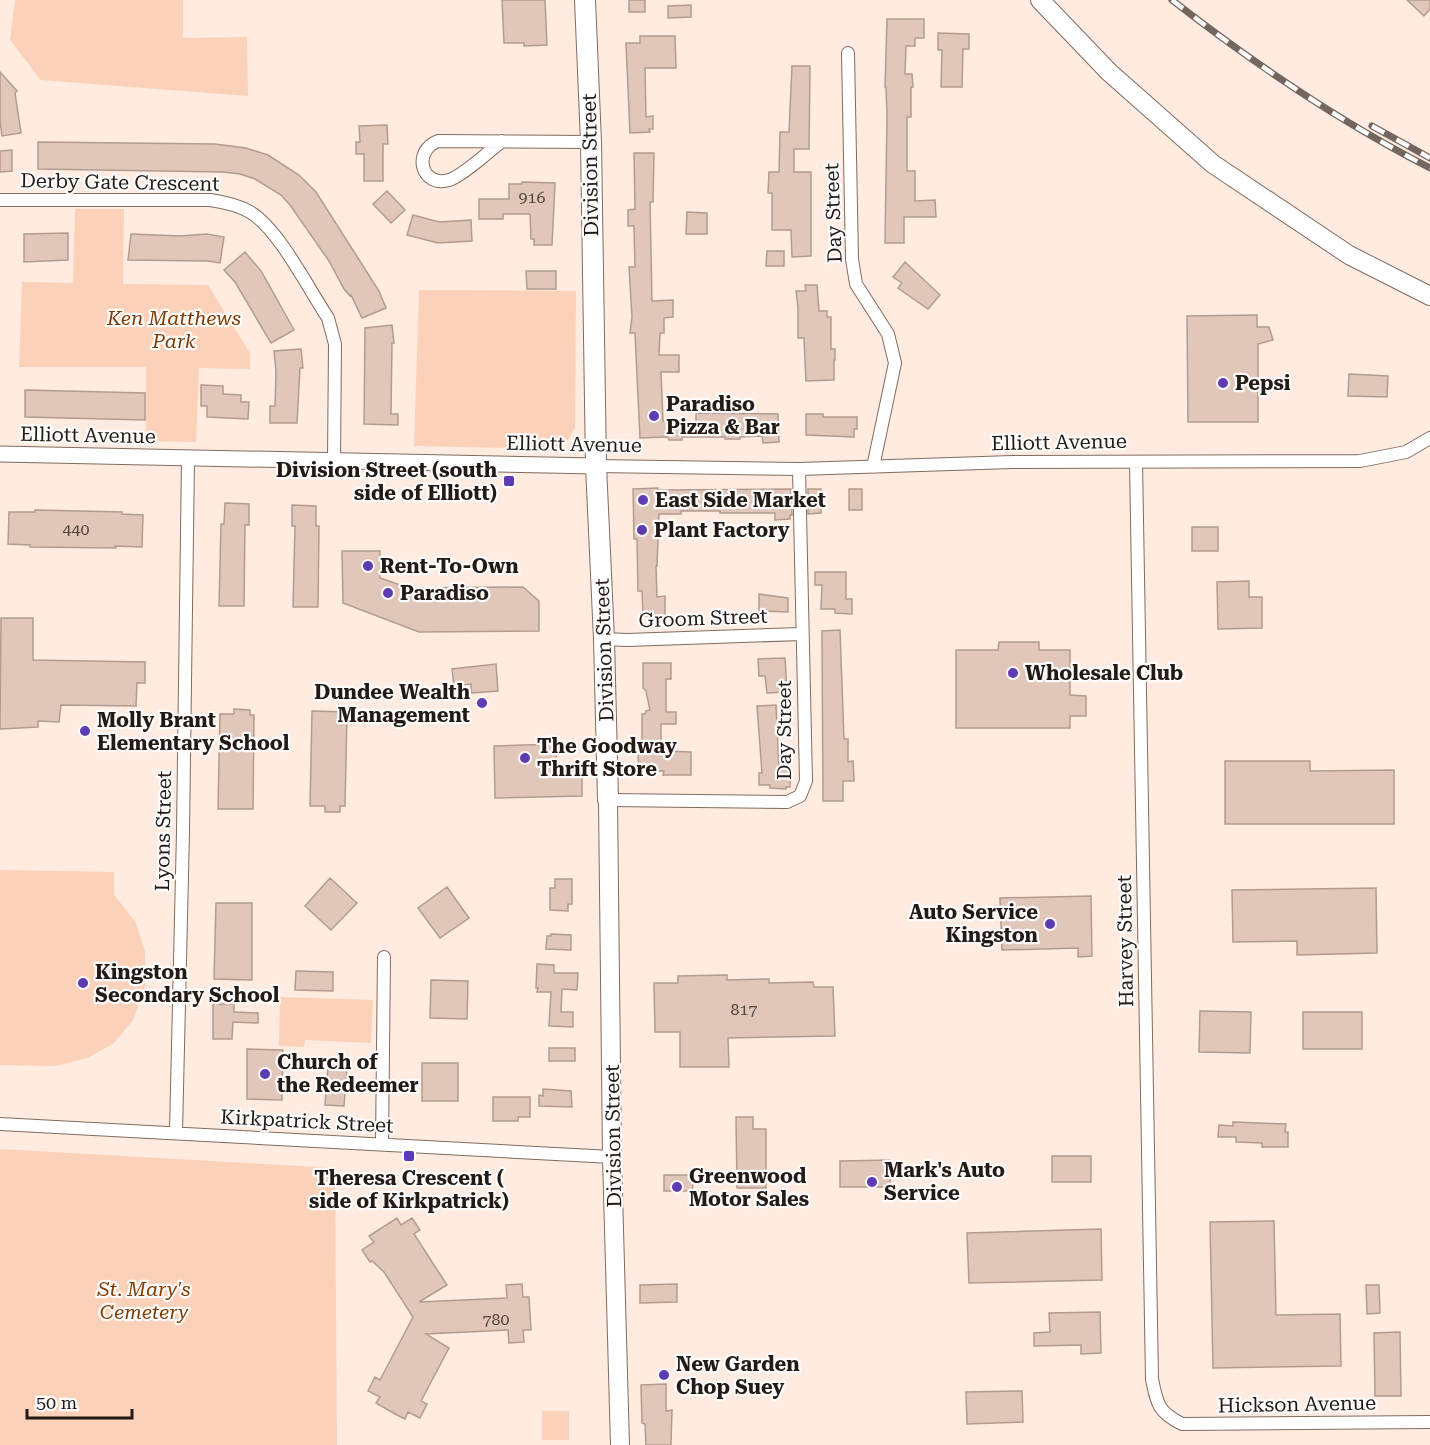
<svg xmlns="http://www.w3.org/2000/svg" width="1430" height="1445" viewBox="0 0 1430 1445" font-family="'Roboto Serif',serif">
<style>
.green{fill:#fcd1b9}
.building{fill:#e0c7ba;stroke:#b39c8f;stroke-width:1.5}
.lines{fill:none;stroke-linecap:round;stroke-linejoin:round}
.minor-casing{stroke:#816c5f;stroke-width:14}
.tertiary-casing{stroke:#816c5f;stroke-width:17}
.secondary-casing{stroke:#816c5f;stroke-width:20}
.primary-casing{stroke:#816c5f;stroke-width:22}
.minor{stroke:#fff;stroke-width:12}
.tertiary{stroke:#fff;stroke-width:15}
.secondary{stroke:#fff;stroke-width:18}
.primary{stroke:#fff;stroke-width:20}
.rail-casing{stroke:#73665e;stroke-width:7}
.rail{stroke:#fcfcfc;stroke-width:4.5;stroke-dasharray:14;stroke-linecap:butt}
.poi-dot{fill:#5e3bb3;stroke:#fcfcfc;stroke-width:2}
.labels{text-anchor:middle;dominant-baseline:central;stroke-width:4.5;stroke-linejoin:round;paint-order:stroke}
.number-label{font-size:16px;fill:#52453e}
.street-label{font-size:20px;fill:#231a15;stroke:#fcfcfc}
.park-label{font-size:20px;font-style:italic;fill:#813b00;stroke:#fcfcfc}
.poi-label{font-size:20px;font-weight:bold;fill:#231a15;stroke:#fcfcfc;text-anchor:start}
</style>
<rect width="100%" height="100%" fill="#ffebdf"/>
<path class="green" d="M15 0H183V38L247 37 248 96 41 80 10 40Z
M75 209H124L123 284 208 285 250 353V369L199 368 196 442 146 441V367H19L22 282 73 283Z
M419 290 576 291 575 428 568 440 558 449 414 446Z
M0 870 114 872V895L135 921 145 951V988L133 1020 113 1044 87 1058 56 1066 0 1065Z
M280 997 373 1000 371 1043 305 1040 304 1047 279 1046Z
M0 1149 335 1168 337 1445H0Z
M542 1411H569V1440H542Z"/>
<path class="building" d="M502 0H545L547 45 524 46V43H504Z
M629 0H645V12H629Z
M1407 0H1430V9L1424 16Z
M691 5V17L668 18V6Z
M887 19H924V38H915V46H906L905 74H912L913 87H911V117H907V171H915V201L935 200 936 217H904V243H885L887 116 886 87H885Z
M938 33 969 34V49H963L962 87H941L942 50H938Z
M640 36H675L676 68H645L646 117 653 116V129H649L650 132 630 133 626 43H640Z
M792 66H810L809 149H794V172H811V256L792 257 791 230H772V193H768L769 172H779L780 132H789Z
M0 72 17 91 15 93 21 133 2 136 0 121Z
M387 125 388 144H383V181H364V154H356V142H360L359 126Z
M38 142 215 144 246 148 268 155 299 175 316 192 379 291 386 308 362 318 351 295 350 296 344 289 329 261 290 205 281 195 255 179 240 174 223 172 38 169Z
M12 150V171L0 172V151Z
M634 153H654L653 202H650L652 301 673 300V317L664 318V333H660L659 355H679V372H661L663 421 696 422V413L778 414 779 442 763 443 762 436 740 437V439H725V437H682V440H669L668 437 640 438 635 333H630L632 317 629 267H635L634 226H628V210L635 209Z
M522 182 555 183 552 245H534V239H531L530 214H503V219H479V199H509V184H522Z
M387 191 405 210 391 223 373 204Z
M687 212 707 213V234H686Z
M413 215 439 222 471 220 472 241 438 243 407 235Z
M68 233V260L24 262V234Z
M131 234 180 236 207 234 224 237 220 263 208 261 128 260Z
M767 251H784V266H766Z
M245 252 261 271 294 330 271 343 235 282 224 270Z
M905 262 940 295 928 309 898 288 902 283 893 277Z
M526 271H556V289H527Z
M805 285H817L819 311H827V317H831V349H835V360H834V380L806 381 804 338H798V308L796 291H806Z
M1257 315V327H1269L1273 340 1258 344V422H1188L1187 316Z
M392 325 394 343H392L391 414H398V425L364 424 365 328Z
M301 349 303 368H300L297 423H270V406H275L276 371 274 351Z
M1349 374 1388 376 1387 397 1348 396Z
M201 385 223 386V394L241 395V402H249L248 419 207 417V406H201Z
M25 390 145 393V420L25 417Z
M806 414H823V417H857V429H854V437L806 435Z
M658 488V490L791 489 792 515H790V519L775 520V513H720V511H681V514H659L657 566H656L657 597 665 596V615L643 616 642 591H638L637 539H634L633 489Z
M808 489H821V513L808 514Z
M849 489H862V510H849Z
M225 503 249 504V525H245L244 606H219L221 524H224Z
M292 505 316 506V526H319L318 607H293L295 526H292Z
M35 510 122 512V514L143 515 142 547 115 546 116 548 30 547V545L8 544 9 512H35Z
M1192 527H1218V551H1192Z
M342 551H380V578L409 588 523 587 539 601V631L419 632 343 603Z
M815 572H846V599H852V614L835 613V609H821L822 585H815Z
M1249 581V597H1262V628L1218 629 1217 582Z
M759 594 788 598V612L759 611Z
M1 618H33V660L145 662V683H137L136 706 61 705 59 722 38 721V727L0 729Z
M840 630 844 739H848V762L853 761 854 781H843V801H823L822 631Z
M999 642H1039V650H1070V695L1086 696V716H1070V728H956V650H998Z
M785 658 787 692 767 693 765 676H759L758 659Z
M643 663H671V679H666V712H676V724H661V751L691 752V775H663L664 771H639L638 753H642V714H645L646 711 650 710 646 691 643 688Z
M496 664 498 691 471 693V684L454 686 452 669Z
M776 705 779 769H790V787H786V789L770 788V785H759V773H762L757 706Z
M234 709 250 710V715H254L253 809H218L220 714H234Z
M312 711 347 712 345 806H340V812H325V806H310Z
M556 744 557 772 582 771V796L495 798 494 746Z
M1225 761H1310V771L1394 770V824H1225Z
M330 878 357 903 331 930 305 906Z
M555 879H572V904H568V911L550 910V888H555Z
M447 887 469 918 440 938 418 908Z
M1376 888 1377 953 1297 955V941L1233 942 1232 890Z
M1091 896 1092 956 1078 957V948L1002 950 1000 898Z
M216 903H252V980L214 979Z
M551 934 571 935V950L546 949 547 936H551Z
M537 964 554 965V973H578L577 990 562 989 561 1012H573V1027L549 1026 551 992H537L538 988H536Z
M296 971 333 972V991L295 990Z
M727 975V980L769 979V983L813 982 814 987H833L835 1036 728 1038 729 1067H680V1032H655L654 983H678V976Z
M431 980 468 981 467 1019 430 1018Z
M213 1004H234V1012L258 1013V1023L233 1022 232 1039H213Z
M1200 1011 1251 1012 1250 1053 1199 1052Z
M1303 1012H1362V1049H1303Z
M549 1048H575V1061H549Z
M247 1049 283 1050 282 1100 247 1099Z
M422 1063H458V1101H422Z
M328 1066 347 1068 344 1106 325 1105Z
M543 1089 571 1091 572 1107 539 1106V1095L543 1096Z
M493 1097H530V1117H518V1121H493Z
M736 1117H753V1129H766V1188H737Z
M1233 1122 1286 1124 1285 1132H1288V1147H1262V1143L1236 1142V1137H1218L1219 1125 1233 1126Z
M1052 1156H1091V1182H1052Z
M890 1160V1187H840V1161Z
M664 1175H692L693 1191H664Z
M397 1218 401 1225 412 1218 420 1230 414 1234 447 1285 419 1302 507 1298 506 1285 522 1284 523 1297H529L531 1330H523L524 1342 509 1343 508 1330 426 1334 449 1348 421 1401 427 1404 420 1418 408 1412 405 1419 397 1415 376 1403 380 1397 368 1391 375 1377 380 1380 413 1317 384 1272 372 1261 370 1262 362 1250 374 1242 369 1236Z
M1274 1221 1276 1315 1340 1314 1341 1366 1213 1368 1210 1222Z
M1101 1229 1102 1280 969 1283 967 1233Z
M677 1284V1302L640 1303V1285Z
M1366 1285H1379L1380 1313 1367 1314Z
M1100 1312 1101 1353 1081 1354V1345L1034 1346V1333L1050 1332 1049 1313Z
M1400 1332 1401 1396H1375L1374 1333Z
M666 1384V1411L672 1410 671 1445H646L645 1424 642 1423 641 1385Z
M1022 1391 1023 1422 967 1424 966 1392Z"/>
<g class="lines">
<g class="minor-casing">
<path id="minor" d="M848 53 852 259 856 284 888 334 895 363 873 467
M502 141C491 150 461 177 449 180 421 188 412 151 438 141 489 141 540 142 591 142
M0 200H210C224 202 238 205 250 212 279 229 309 290 328 318L335 344 334 461
M1136 462 1152 1379C1157 1404 1158 1412 1182 1424L1430 1422
M596 466 799 469 1012 462 1360 461 1406 452 1430 438
M604 639 627 640 802 634
M608 800 787 802 800 796 806 781 799 469
M0 1124 612 1157
M176 1132 183 832 188 459
M382 1144 384 957"/>
</g>
<g class="tertiary-casing">
<path id="tertiary" d="M0 454 596 466"/>
</g>
<g class="secondary-casing">
<path id="secondary" d="M1040 0 1109 72 1213 164 1349 255 1430 296
M608 800 612 1157 620 1445"/>
</g>
<g class="primary-casing">
<path id="primary" d="M585 0 591 142 596 466 604 639 608 800"/>
</g>
<use href="#minor" class="minor"/>
<use href="#tertiary" class="tertiary"/>
<use href="#secondary" class="secondary"/>
<use href="#primary" class="primary"/>
<g class="rail-casing">
<path id="rail" d="M1172 0C1253 63 1339 121 1430 168
M1372 126 1430 158"/>
</g>
<use href="#rail" class="rail"/>
</g>
<g class="poi-dot">
<circle cx="1223" cy="383" r="6"/>
<circle cx="654" cy="416" r="6"/>
<rect x="503" y="475" width="12" height="12" rx="3"/>
<circle cx="643" cy="500" r="6"/>
<circle cx="642" cy="530" r="6"/>
<circle cx="368" cy="566" r="6"/>
<circle cx="388" cy="593" r="6"/>
<circle cx="1013" cy="673" r="6"/>
<circle cx="482" cy="703" r="6"/>
<circle cx="85" cy="731" r="6"/>
<circle cx="525" cy="758" r="6"/>
<circle cx="1050" cy="924" r="6"/>
<circle cx="83" cy="983" r="6"/>
<circle cx="265" cy="1074" r="6"/>
<rect x="403" y="1150" width="12" height="12" rx="3"/>
<circle cx="872" cy="1182" r="6"/>
<circle cx="677" cy="1187" r="6"/>
<circle cx="664" cy="1375" r="6"/>
</g>
<g class="labels">
<g class="number-label">
<text x="532" y="197">916</text>
<text x="76" y="529">440</text>
<text x="744" y="1009">817</text>
<text x="496" y="1319">780</text>
</g>
<g class="street-label">
<text transform="translate(590 165) rotate(-91)">Division Street</text>
<text transform="translate(120 182) rotate(1)">Derby Gate Crescent</text>
<text transform="translate(833 213) rotate(-92)">Day Street</text>
<text transform="translate(88 435) rotate(1)">Elliott Avenue</text>
<text transform="translate(1059 442) rotate(-1)">Elliott Avenue</text>
<text transform="translate(574 444) rotate(1)">Elliott Avenue</text>
<text transform="translate(703 618) rotate(-2)">Groom Street</text>
<text transform="translate(604 650) rotate(-92)">Division Street</text>
<text transform="translate(784 730) rotate(-90)">Day Street</text>
<text transform="translate(163 831) rotate(-89)">Lyons Street</text>
<text transform="translate(1125 941) rotate(-91)">Harvey Street</text>
<text transform="translate(307 1121) rotate(3)">Kirkpatrick Street</text>
<text transform="translate(613 1136) rotate(-91)">Division Street</text>
<text transform="translate(1297 1404) rotate(-1)">Hickson Avenue</text>
</g>
<g class="park-label">
<text x="174" y="318">Ken Matthews<tspan x="174" dy="23">Park</tspan></text>
<text x="144" y="1289">St. Mary's<tspan x="144" dy="23">Cemetery</tspan></text>
</g>
<g class="poi-label">
<text x="1235" y="383">Pepsi</text>
<text x="666" y="404">Paradiso<tspan x="666" dy="23">Pizza &amp; Bar</tspan></text>
<text x="497" y="470" text-anchor="end">Division Street (south<tspan x="497" dy="23">side of Elliott)</tspan></text>
<text x="655" y="500">East Side Market</text>
<text x="654" y="530">Plant Factory</text>
<text x="380" y="566">Rent-To-Own</text>
<text x="400" y="593">Paradiso</text>
<text x="1025" y="673">Wholesale Club</text>
<text x="470" y="692" text-anchor="end">Dundee Wealth<tspan x="470" dy="23">Management</tspan></text>
<text x="97" y="720">Molly Brant<tspan x="97" dy="23">Elementary School</tspan></text>
<text x="537" y="746">The Goodway<tspan x="537" dy="23">Thrift Store</tspan></text>
<text x="1038" y="912" text-anchor="end">Auto Service<tspan x="1038" dy="23">Kingston</tspan></text>
<text x="95" y="972">Kingston<tspan x="95" dy="23">Secondary School</tspan></text>
<text x="277" y="1062">Church of<tspan x="277" dy="23">the Redeemer</tspan></text>
<text x="884" y="1170">Mark's Auto<tspan x="884" dy="23">Service</tspan></text>
<text x="689" y="1176">Greenwood<tspan x="689" dy="23">Motor Sales</tspan></text>
<text x="409" y="1178" text-anchor="middle">Theresa Crescent (<tspan x="409" dy="23">side of Kirkpatrick)</tspan></text>
<text x="676" y="1364">New Garden<tspan x="676" dy="23">Chop Suey</tspan></text>
</g>
</g>
<path d="M27 1409v9h105v-9" fill="none" stroke="#231a15" stroke-width="3"/>
<text x="36" y="1409" font-size="18" fill="#231a15" stroke="#fcfcfc" stroke-width="4.5" paint-order="stroke">50 m</text>
</svg>
